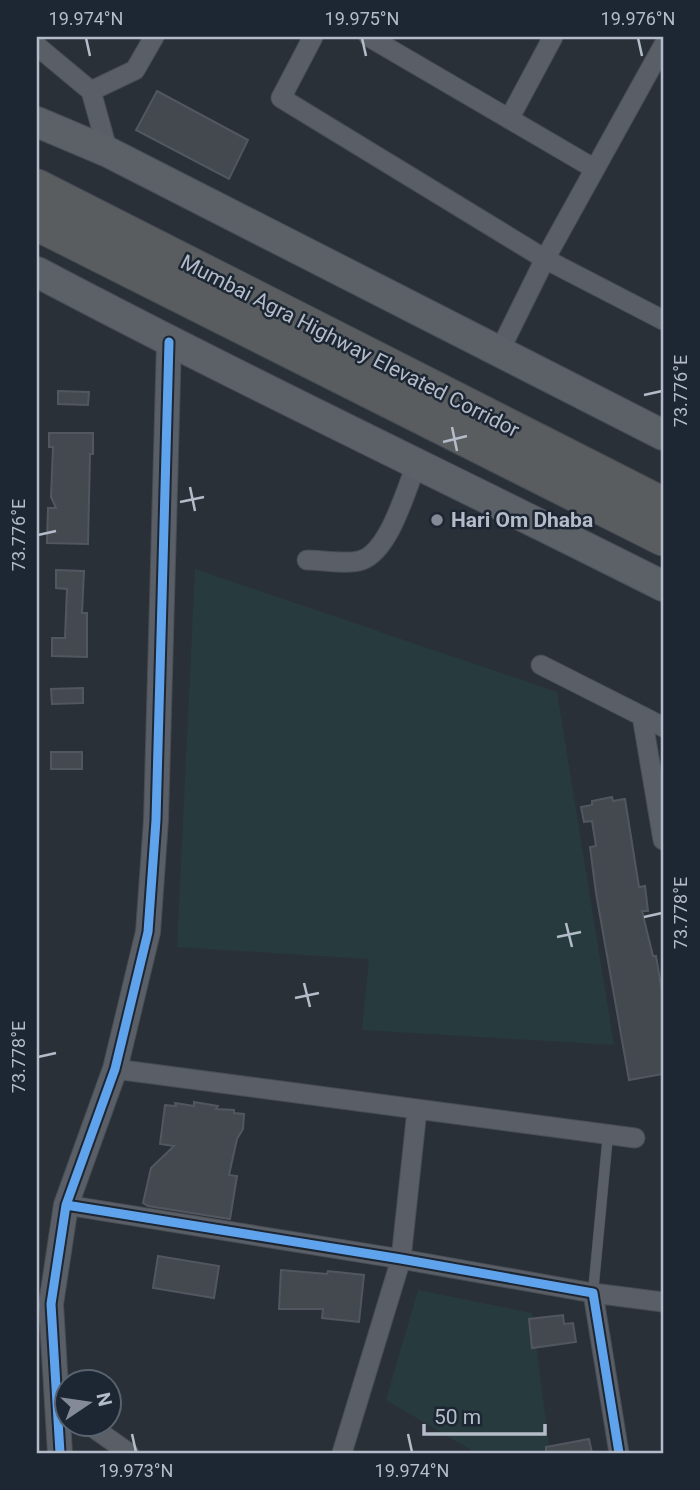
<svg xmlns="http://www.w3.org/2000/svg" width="700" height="1490" viewBox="0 0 700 1490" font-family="Roboto,sans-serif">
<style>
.green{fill:#273a3e}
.building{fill:#444950;stroke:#52575f;stroke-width:2}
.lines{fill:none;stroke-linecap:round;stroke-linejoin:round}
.service-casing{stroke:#484c53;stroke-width:11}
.minor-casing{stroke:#484c53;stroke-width:21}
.tertiary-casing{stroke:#484c53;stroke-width:26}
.primary-casing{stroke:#484c55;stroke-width:32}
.motorway-casing{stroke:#474c53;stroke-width:37}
.service{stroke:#5a5e66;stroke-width:10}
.minor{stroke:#5a5e66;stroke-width:19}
.tertiary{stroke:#5a5e66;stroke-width:24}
.primary{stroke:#5c6168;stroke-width:30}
.motorway{stroke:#5a5d60;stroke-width:35}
.cycleway-casing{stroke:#1d2633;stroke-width:13}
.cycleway{stroke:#60a3ed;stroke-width:9}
.ticks{fill:none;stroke:#b4bcc9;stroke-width:2.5}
.poi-dot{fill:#848b96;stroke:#1d2633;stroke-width:2.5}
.labels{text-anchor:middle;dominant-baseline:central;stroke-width:5;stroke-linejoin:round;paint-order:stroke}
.street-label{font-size:21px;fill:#b4bcc9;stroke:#1d2633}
.poi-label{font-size:21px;font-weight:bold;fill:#b4bcc9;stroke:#1d2633;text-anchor:start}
.neatline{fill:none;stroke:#b4bcc9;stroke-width:2.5}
.ticks-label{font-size:18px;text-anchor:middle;fill:#b4bcc9}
</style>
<rect width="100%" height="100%" fill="#2a3038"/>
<path class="green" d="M195 569 557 692 614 1045 362 1030 369 959 177 947Z
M418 1290 532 1313 550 1453H476L386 1400Z"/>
<path class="building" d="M157 91 248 140 229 179 136 130Z
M58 391 89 392 88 405 58 404Z
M49 433H93V454H90L88 544 47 543 48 508H56L51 497 53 447H49Z
M56 570 84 571 82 613H87V657L52 656V638H65L67 589 56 588Z
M83 688V703L52 704 51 689Z
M51 752H82V769H51Z
M612 797 613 801 625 799 639 887 645 886 648 911H642L653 956H656L663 997V1074L629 1080 596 893 590 847 596 846 592 821 584 822 581 807 592 805V801Z
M194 1102 218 1106 216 1109 234 1110V1113L244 1114 243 1129 237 1139 229 1175 237 1176 230 1219 148 1206 143 1203 151 1168 174 1146 160 1144 165 1105 176 1106 175 1103 194 1106Z
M158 1256 219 1266 214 1298 153 1288Z
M281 1270 327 1274 328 1271 364 1275 359 1322 322 1318 323 1309H279Z
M563 1315 564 1324 573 1323 576 1342 532 1348 529 1319Z
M589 1439 592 1453H546V1447Z"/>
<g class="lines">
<g class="service-casing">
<path id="service" d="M593 1293 608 1134"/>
</g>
<g class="minor-casing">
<path id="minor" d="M313 37 281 98 545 259 663 320
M369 37 595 169
M37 46 91 91 108 152
M91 91 135 70 154 37
M509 119 553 37
M499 352 545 259 663 46
M307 560C321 560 350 565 362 560 390 550 406 489 417 463
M541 665 642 716
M663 727 642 716 663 840
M115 1069 635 1138
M66 1205 401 1259 593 1293 619 1453
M593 1293 663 1302
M88 1424 129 1453
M342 1453 401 1259 417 1110"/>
</g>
<g class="tertiary-casing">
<path id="tertiary" d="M60 1453 51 1304 66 1205 115 1069 148 932 156 820 169 342"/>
</g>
<g class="primary-casing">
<path id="primary" d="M37 122 108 152 663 435
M37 272C243 381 455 481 663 586"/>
</g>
<g class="motorway-casing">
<path id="motorway" d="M37 187 663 505
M37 223 663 538"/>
</g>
<use href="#service" class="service"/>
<use href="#minor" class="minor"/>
<use href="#tertiary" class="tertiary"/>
<use href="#primary" class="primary"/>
<use href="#motorway" class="motorway"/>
<g class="cycleway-casing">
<path id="cycleway" d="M66 1205 401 1259 593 1293 619 1453
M60 1453 51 1304 66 1205 115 1069 148 932 156 820 169 342"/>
</g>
<use href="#cycleway" class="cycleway"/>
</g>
<path class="ticks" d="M86 38 90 56M362 38 366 56M638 38 642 56M644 395 662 391M452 427 457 451M443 442 467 436M190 487 195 511M180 502 204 497M38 535 56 531M644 917 662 913M566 923 572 947M557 937 581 932M304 983 310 1007M295 998 319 993M38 1057 56 1053M132 1434 136 1452M408 1434 412 1452"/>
<circle class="poi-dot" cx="437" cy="520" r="7"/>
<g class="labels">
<g class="street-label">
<text transform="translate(350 346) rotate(27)">Mumbai Agra Highway Elevated Corridor</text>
</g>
<g class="poi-label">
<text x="451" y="520">Hari Om Dhaba</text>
</g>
</g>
<rect width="700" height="1490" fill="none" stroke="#1d2633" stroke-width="77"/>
<g transform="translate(88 1403) rotate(77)"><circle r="33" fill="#1d2633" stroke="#59626f" stroke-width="2"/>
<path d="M0-5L12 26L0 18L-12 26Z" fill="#848b96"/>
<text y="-10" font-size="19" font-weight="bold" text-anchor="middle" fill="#b4bcc9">N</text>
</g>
<path d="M424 1424v10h121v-10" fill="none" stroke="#b4bcc9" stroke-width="3.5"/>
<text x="434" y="1424" font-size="21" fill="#b4bcc9" stroke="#1d2633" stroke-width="5" paint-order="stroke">50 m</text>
<rect x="38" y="38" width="624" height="1414" class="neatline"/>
<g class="ticks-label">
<text x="86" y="25">19.974°N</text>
<text x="362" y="25">19.975°N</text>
<text x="638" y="25">19.976°N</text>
<text transform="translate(681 391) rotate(-90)" y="6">73.776°E</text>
<text transform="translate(19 535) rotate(-90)" y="6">73.776°E</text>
<text transform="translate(681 913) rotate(-90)" y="6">73.778°E</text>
<text transform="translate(19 1057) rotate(-90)" y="6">73.778°E</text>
<text x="136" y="1477">19.973°N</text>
<text x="412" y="1477">19.974°N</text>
</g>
</svg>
